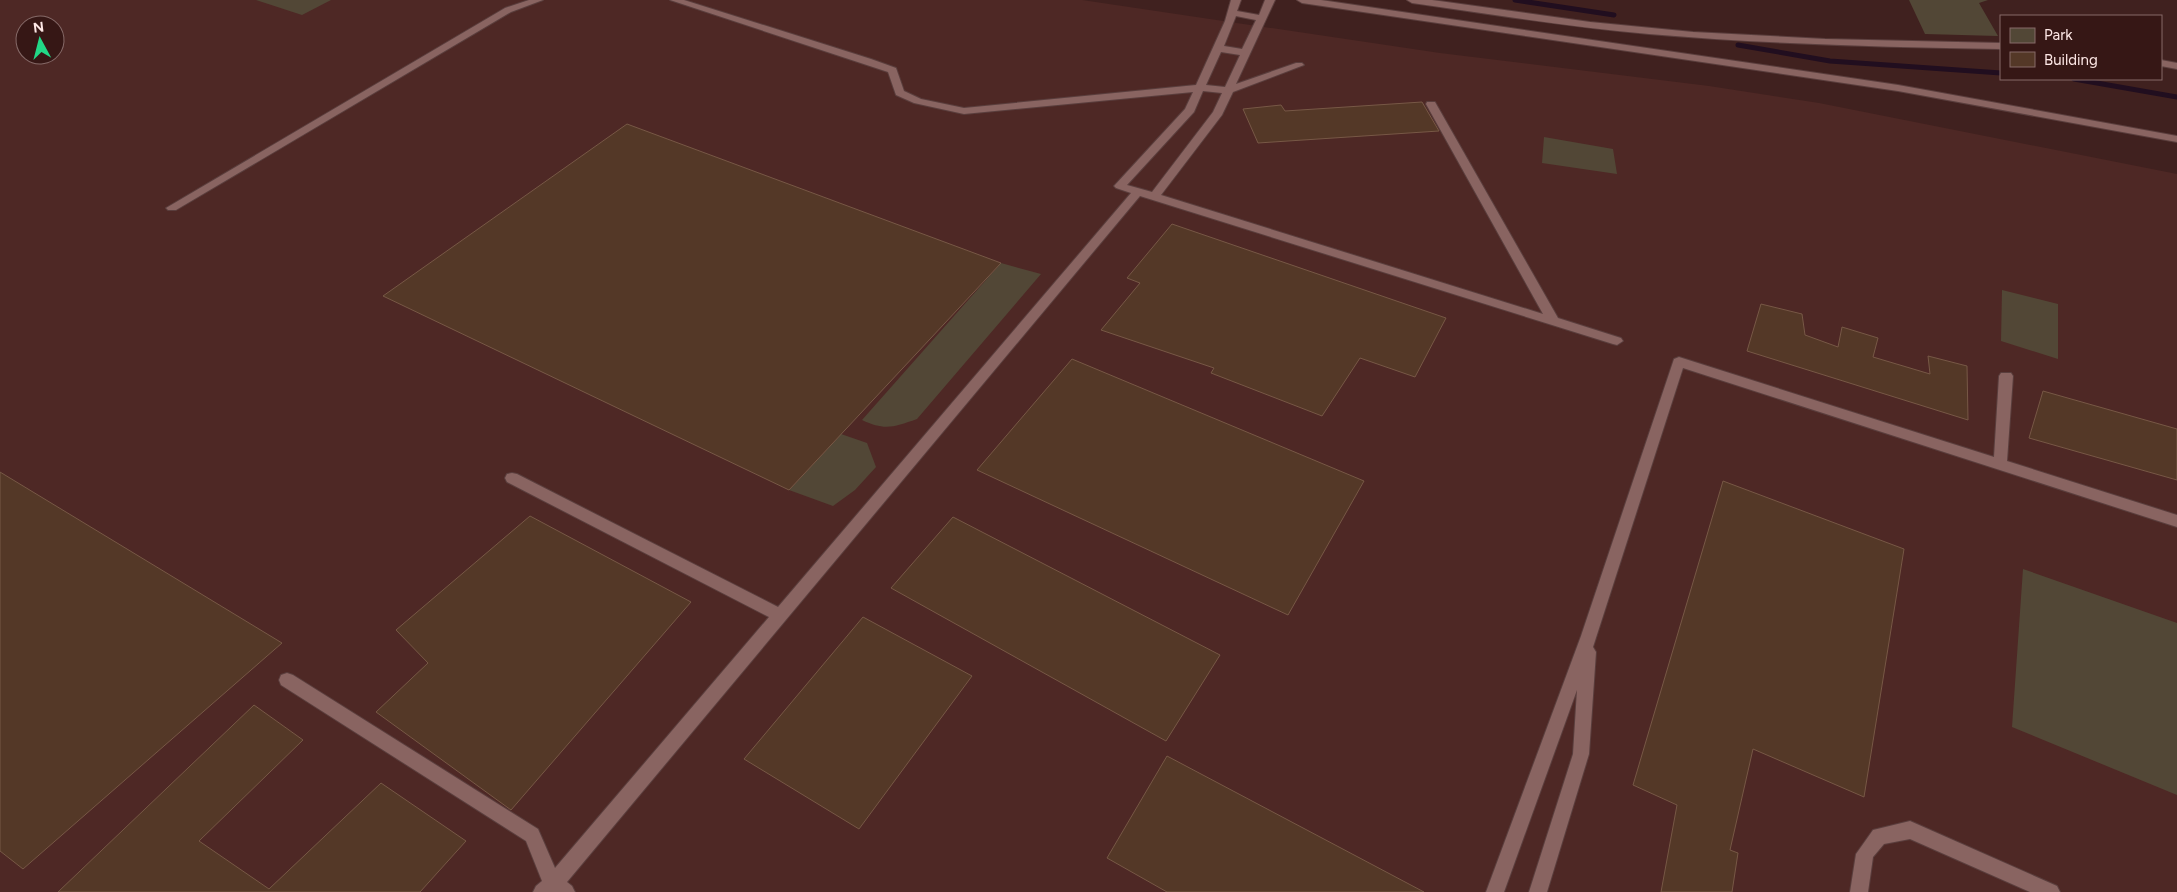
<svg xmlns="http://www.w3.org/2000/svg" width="2177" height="892" viewBox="0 0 2177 892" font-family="Figtree,sans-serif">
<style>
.built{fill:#4e2825;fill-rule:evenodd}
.green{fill:#524736}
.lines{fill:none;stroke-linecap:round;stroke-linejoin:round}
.stream{stroke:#210e1f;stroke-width:5}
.building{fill:#543827;stroke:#775846}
.lane-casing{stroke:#5a3e3d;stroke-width:2}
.lane{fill:#896461;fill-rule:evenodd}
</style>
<rect width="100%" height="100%" fill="#40211f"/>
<path class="built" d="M0 0H1082L1440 53 1709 86 1819 103 2177 174V892H0ZM25 25H55V55H25Z"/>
<path class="green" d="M256 0H331L302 15Z
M1909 0H1988L1979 3 1998 36 1925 34Z
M1544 137 1613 149 1617 174 1542 163Z
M1001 263 1041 274 917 419C894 427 885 431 862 420Z
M2002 290 2058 304V359L2001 341Z
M841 434 867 443 876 467 855 490 833 506 789 490Z
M2023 569 2177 623V795L2012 727Z"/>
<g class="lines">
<path class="stream" d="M1515 0 1614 15
M1738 45 1830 61 2001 73
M2074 79 2177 97"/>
</g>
<path class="building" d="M1422 102 1439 131 1258 143 1243 109 1281 105 1285 111Z
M627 124 1001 263 789 490 383 296Z
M1172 224 1446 318 1415 377 1360 358 1322 416 1211 373 1214 368 1101 330 1140 283 1127 278Z
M1761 304 1802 314 1805 335 1838 347 1842 327 1878 338 1873 357 1930 374 1928 356 1967 366 1968 420 1747 351Z
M1072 359 1364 481 1288 615 977 470Z
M2043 391 2177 429V480L2029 438Z
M0 472 282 643 23 869 0 851Z
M1723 481 1904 549 1864 797 1753 749 1730 850 1738 853 1732 892H1661L1677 805 1633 785Z
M530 516 691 602 511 810 376 712 428 663 396 630Z
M953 517 1220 655 1166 741 891 588Z
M863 617 972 676 859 829 744 759Z
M254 705 303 740 199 841 269 889 381 783 466 841 420 892H58Z
M1167 756 1424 892H1167L1107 858Z"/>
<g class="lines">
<g class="lane-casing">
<path id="lane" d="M529 0H543L511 12 176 210H168L166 208 505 8Z
M670 0H684L871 59 896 68 904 91 921 99 964 108 1196 85 1225 21 1231 0H1241L1237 11 1259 15 1265 0H1275L1236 84 1296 63H1302L1304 65 1233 92 1222 115 1161 195 1543 314 1426 104 1427 102H1435L1558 318 1621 338 1623 341 1617 345 1613 344 1140 196 567 882 572 886 575 892H533L536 886 542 881 526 841 281 685 279 680 281 675 287 673 293 675 538 829 555 868 769 617 507 482 505 478 507 474 512 473 517 474 778 607 1131 193 1116 188 1114 186 1185 109 1193 92 964 114 914 103 896 95 888 72ZM1236 16 1256 20 1242 49 1224 46ZM1221 52 1240 55 1225 87 1206 85ZM1203 91 1222 93 1213 112 1152 192 1127 185 1194 112Z
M1297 0H1321L1898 85 2177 136V142L1898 91 1302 3Z
M1407 0H1432L1590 22 1693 32 1825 39 2001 43V49C1883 47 1766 44 1649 34 1569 27 1491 14 1412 3Z
M2161 60 2177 63V69L2161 66Z
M1679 357 1994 457 1999 376 2001 373H2011L2013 376 2007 461 2177 515V527L1683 368 1593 647 1596 652 1589 754 1547 892H1529L1573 754 1577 690 1504 892H1486L1581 636 1673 362 1674 359Z
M1910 821 2057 886 2060 892H2030L1910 839 1884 844 1873 857 1868 892H1850L1856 854 1873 830Z"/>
</g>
<use href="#lane" class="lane"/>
</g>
<rect x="2000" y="15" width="162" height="65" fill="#361715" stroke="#866a68"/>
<rect x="2010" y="28" width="25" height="15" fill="#524736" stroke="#866a68"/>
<text x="2044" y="40" font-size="15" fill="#fde7e5">Park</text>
<rect x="2010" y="52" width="25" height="15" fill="#543827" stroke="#866a68"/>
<text x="2044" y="65" font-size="15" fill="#fde7e5">Building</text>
<g transform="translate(40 40) rotate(353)"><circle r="24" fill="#361715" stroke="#866a68"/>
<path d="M0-4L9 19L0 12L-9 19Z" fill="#22d887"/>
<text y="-8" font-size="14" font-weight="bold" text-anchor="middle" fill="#fde7e5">N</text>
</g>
</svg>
